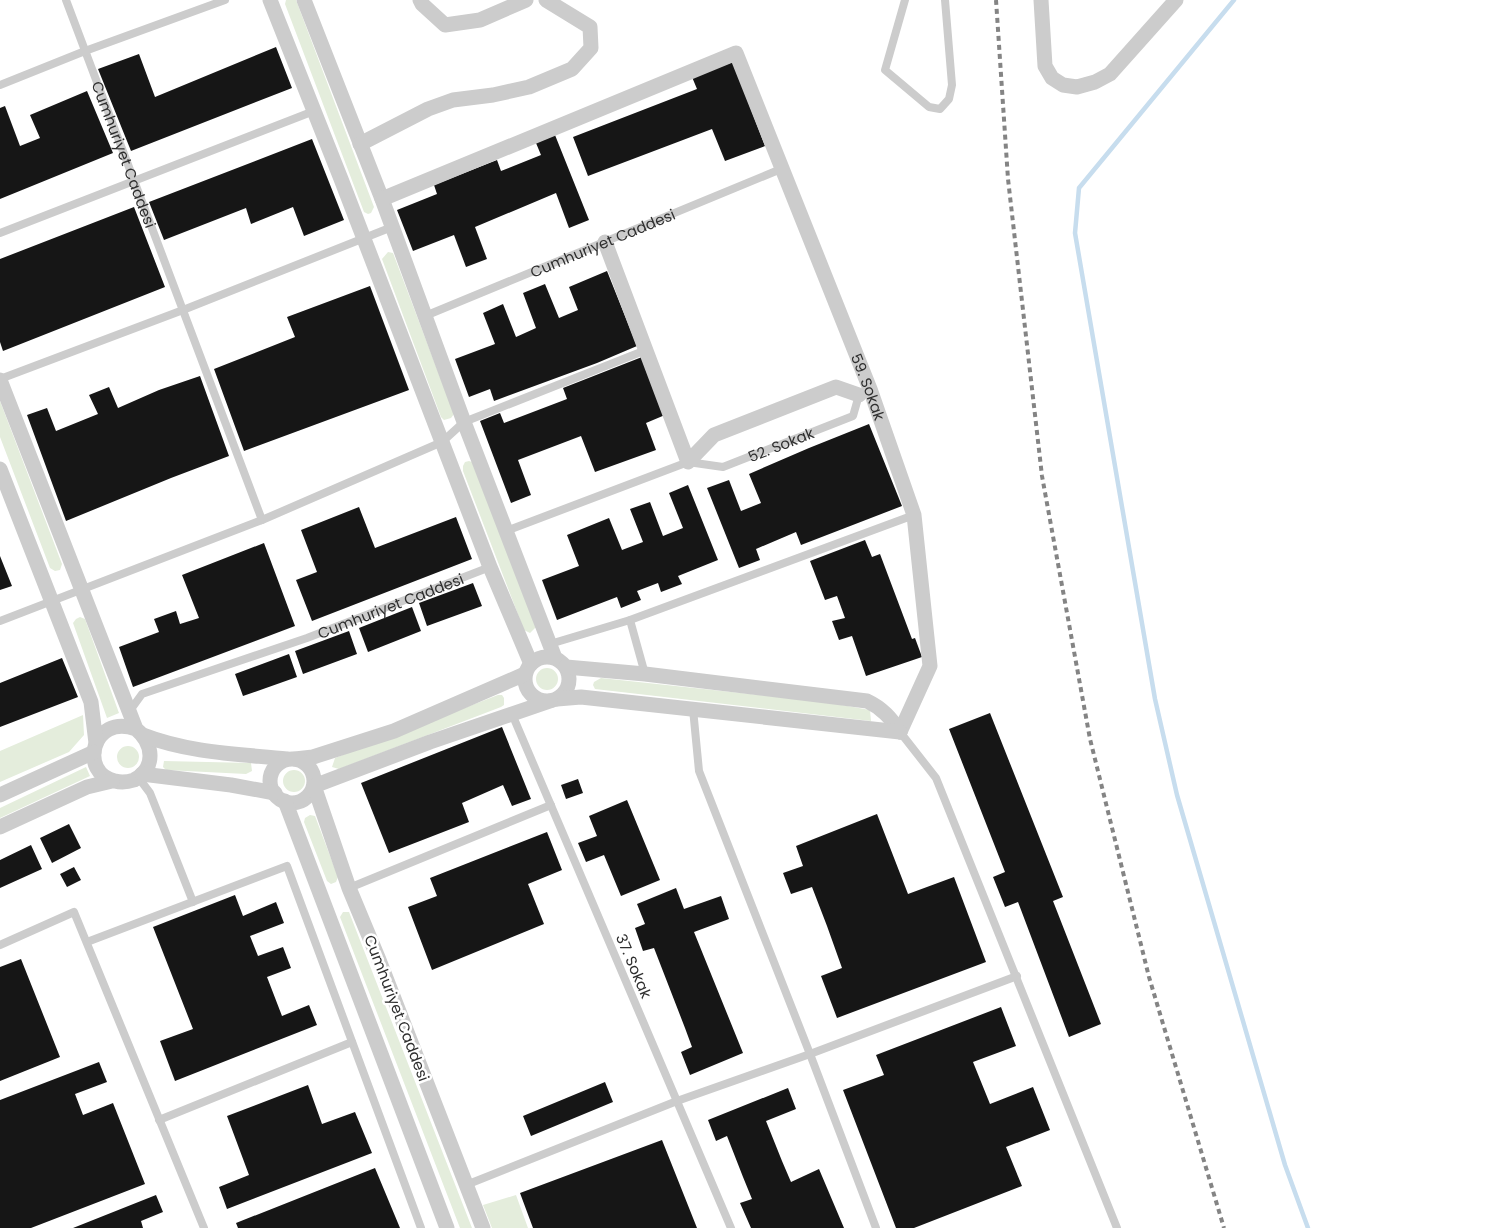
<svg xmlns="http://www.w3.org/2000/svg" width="1496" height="1228" viewBox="0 0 1496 1228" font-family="Poppins,sans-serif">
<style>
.green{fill:#e4eddc}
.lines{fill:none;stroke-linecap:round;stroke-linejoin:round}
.stream{stroke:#c7ddee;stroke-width:4.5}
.building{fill:#161616}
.lane{stroke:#ccc;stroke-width:8}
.street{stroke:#ccc;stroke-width:15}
.rail{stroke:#848484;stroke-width:4;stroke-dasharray:5 4;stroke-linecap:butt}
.labels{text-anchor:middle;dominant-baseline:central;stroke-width:5;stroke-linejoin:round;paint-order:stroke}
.street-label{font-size:15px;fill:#2f2f2f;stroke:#fff}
</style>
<rect width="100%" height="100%" fill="#fff"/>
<path class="green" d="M286 0H296L374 207 371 213 368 214 364 212 285 4Z
M388 252 393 253 454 414 451 418 444 420 441 417 382 259Z
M0 401 62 564 60 570 55 571 50 568 0 437Z
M469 461 472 462 536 627 530 633 524 630 463 471V466L465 462Z
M80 617 85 619 119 713 107 718 73 623 76 619Z
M536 679a11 11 0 1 1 22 0a11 11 0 1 1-22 0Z
M601 678 825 702 870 710 871 721 595 689 593 685 594 682Z
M498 695H502L504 698V705L501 707 339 769 332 767 335 758Z
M83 715 84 735 69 752 0 782V751Z
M117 757a11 11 0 1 1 22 0a11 11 0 1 1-22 0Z
M164 761 251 763 252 771 246 774 166 770 163 767Z
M86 767 90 776 0 818V808Z
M283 781a11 11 0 1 1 22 0a11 11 0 1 1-22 0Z
M310 815 315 816 338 877 336 882 331 884 327 881 304 822 305 818Z
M343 912H349L472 1228H460L340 917Z
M516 1195 528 1228H492L483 1205Z"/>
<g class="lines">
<path class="stream" d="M1234 0 1079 188 1075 233 1155 699 1177 795 1285 1165 1308 1228"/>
</g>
<path class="building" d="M276 47 292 88 131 151 98 69 139 54 155 97Z
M733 62 765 146 725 161 712 129 588 176 573 137 697 89 692 77Z
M87 91 113 153 0 199V108L5 106 20 146 40 138 30 115Z
M555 135 589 220 569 228 556 193 475 227 487 259 466 267 454 235 413 251 397 210 437 194 434 185 497 160 501 171 541 155 536 143Z
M312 139 344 220 304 236 293 207 251 224 246 208 164 240 149 202Z
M134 207 165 287 3 351 0 342V259Z
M607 271 637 346 597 363 494 401 490 389 469 397 455 359 495 344 483 313 503 304 516 337 536 328 523 293 545 284 559 318 578 310 569 287Z
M370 286 409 390 244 451 214 369 295 337 287 317Z
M642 357 665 415 646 423 656 450 595 472 581 436 518 460 531 495 511 503 480 421 500 413 504 423 567 399 563 388Z
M200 376 229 456 171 478 66 521 27 415 47 408 56 431 98 414 89 395 109 387 118 408 159 390Z
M869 424 902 506 801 545 796 532 756 549 760 560 739 568 707 488 729 480 741 511 761 503 749 474 809 448Z
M688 485 718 560 678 576 682 584 661 592 658 583 637 591 641 600 621 608 617 597 557 620 542 580 579 566 567 535 609 518 622 550 643 542 630 509 650 502 663 536 683 528 669 493Z
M359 507 375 548 456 517 472 559 312 621 296 580 317 572 301 530Z
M865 540 872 557 880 554 912 639 915 638 922 657 866 676 852 636 839 640 832 621 845 618 837 596 825 600 810 561Z
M264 543 295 626 133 687 119 647 159 632 154 619 176 611 180 624 199 618 182 575Z
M0 556 12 586 0 590Z
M473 583 482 606 427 626 419 603Z
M412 607 421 631 368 652 359 628Z
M349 631 357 654 303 674 295 651Z
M289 654 297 677 243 696 235 674Z
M62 658 78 697 0 727V683Z
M990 713 1063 897 1053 901 1101 1024 1069 1037 1018 902 1005 907 993 877 1005 872 949 729Z
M502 727 531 799 512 806 503 785 462 803 469 822 389 853 361 783Z
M578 779 583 793 566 799 561 785Z
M627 800 660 880 621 896 604 855 586 862 578 843 597 836 589 816Z
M877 814 908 894 954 877 986 962 837 1018 821 976 842 968 827 926 812 887 791 894 783 873 803 866 796 846Z
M69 824 81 848 52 863 40 838Z
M547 832 562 870 528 884 544 924 432 970 408 907 437 896 430 878Z
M31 845 42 869 0 888V860Z
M74 867 81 880 67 887 60 874Z
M676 888 684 909 721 896 729 919 694 932 743 1053 690 1075 681 1052 692 1047 685 1028 654 948 643 951 635 928 645 924 637 904Z
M235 895 243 916 276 902 284 923 250 936 258 956 283 947 291 968 267 977 282 1016 309 1005 317 1025 175 1081 160 1041 193 1029 153 927Z
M21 959 60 1057 0 1081V967Z
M1001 1007 1016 1046 973 1062 990 1104 1033 1087 1050 1130 1006 1147 1022 1186 914 1228H896L843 1090 884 1075 876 1055Z
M99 1062 107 1082 75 1094 83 1115 113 1103 145 1184 31 1228H0V1100Z
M605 1082 613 1102 531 1136 523 1116Z
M308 1085 322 1124 355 1112 372 1153 227 1209 219 1187 249 1175 227 1116Z
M788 1088 796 1109 766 1121 782 1161 791 1182 819 1169 844 1228H751L740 1203 752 1199 743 1177 727 1136 716 1141 708 1120Z
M662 1140 697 1228H533L520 1193Z
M375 1168 400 1228H238L236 1223Z
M156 1195 163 1212 141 1221 143 1228H73Z"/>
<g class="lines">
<g class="lane">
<path id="s1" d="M66 0 262 520"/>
<path d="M905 0 885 70 929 107 940 109 949 99 952 85 945 0"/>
<path d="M0 85 85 51 225 0"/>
<path d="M0 233 314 111"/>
<path id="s2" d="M425 316 781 169"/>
<path d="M0 379 183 310 392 227"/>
<path id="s3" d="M506 531 688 462 723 467 853 416 859 395 861 394"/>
<path d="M630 620 645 674"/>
<path d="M0 621 262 520 442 442 464 422 646 350"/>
<path d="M550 644 630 620 914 515"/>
<path d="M693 709 699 771 810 1054 876 1228"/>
<path id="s4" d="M129 712 142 694 307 638 490 567"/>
<path d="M512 714 731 1228"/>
<path d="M900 732 936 778 1117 1228"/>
<path d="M138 777 150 793 193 902"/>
<path d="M349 888 551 805"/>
<path d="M87 942 287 866 421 1228"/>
<path d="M0 945 74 912 204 1228"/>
<path d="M159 1120 352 1042"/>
<path d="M466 1185 677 1101 810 1054 1017 976"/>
</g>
<g class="street">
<path d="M270 0 341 179 490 567 531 664"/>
<path d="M304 0 382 199 464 422 555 658"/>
<path d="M420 0 422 4 445 25 480 20 526 0"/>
<path d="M1041 0 1045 66 1052 78 1063 85 1077 87 1095 82 1110 74 1176 0"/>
<path d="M360 144 428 109 453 100 493 95 529 87 572 69 591 48 590 27 546 0"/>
<path id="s5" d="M382 199 736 53 870 389 914 515 930 666 900 732"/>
<path d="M605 242 688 462 714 435 836 387 859 395"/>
<path d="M0 380 136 729C153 743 157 768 134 780 128 782 122 783 115 781 79 774 91 713 136 729"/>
<path d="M0 469 91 702 96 743"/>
<circle cx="547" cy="679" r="22"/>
<path d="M566 667 645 674 867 701C882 708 891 718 900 732"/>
<path d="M557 699 581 697 900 732"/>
<path d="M143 735C189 753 239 754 287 759"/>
<path d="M295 759 313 757 394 731 525 674"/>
<circle cx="292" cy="781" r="22"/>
<path d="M142 774 231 785 275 793"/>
<path d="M0 795 94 752"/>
<path d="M285 801 447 1228"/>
<path d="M0 827 87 787 112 781"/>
<path d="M483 1228 379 960 349 888 314 786 430 742 550 701"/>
</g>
<path class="rail" d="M996 0 1008 179 1042 476 1090 739 1149 977 1224 1228"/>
</g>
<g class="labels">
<g class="street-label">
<text stroke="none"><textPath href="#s1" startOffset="165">Cumhuriyet Caddesi</textPath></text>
<text stroke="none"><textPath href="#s2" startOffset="192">Cumhuriyet Caddesi</textPath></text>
<text stroke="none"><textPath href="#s5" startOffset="742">59. Sokak</textPath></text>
<text stroke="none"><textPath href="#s3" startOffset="292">52. Sokak</textPath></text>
<text stroke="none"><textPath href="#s4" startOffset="286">Cumhuriyet Caddesi</textPath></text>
<text transform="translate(634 966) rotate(67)">37. Sokak</text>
<text transform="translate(397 1008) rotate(69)">Cumhuriyet Caddesi</text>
</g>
</g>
</svg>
